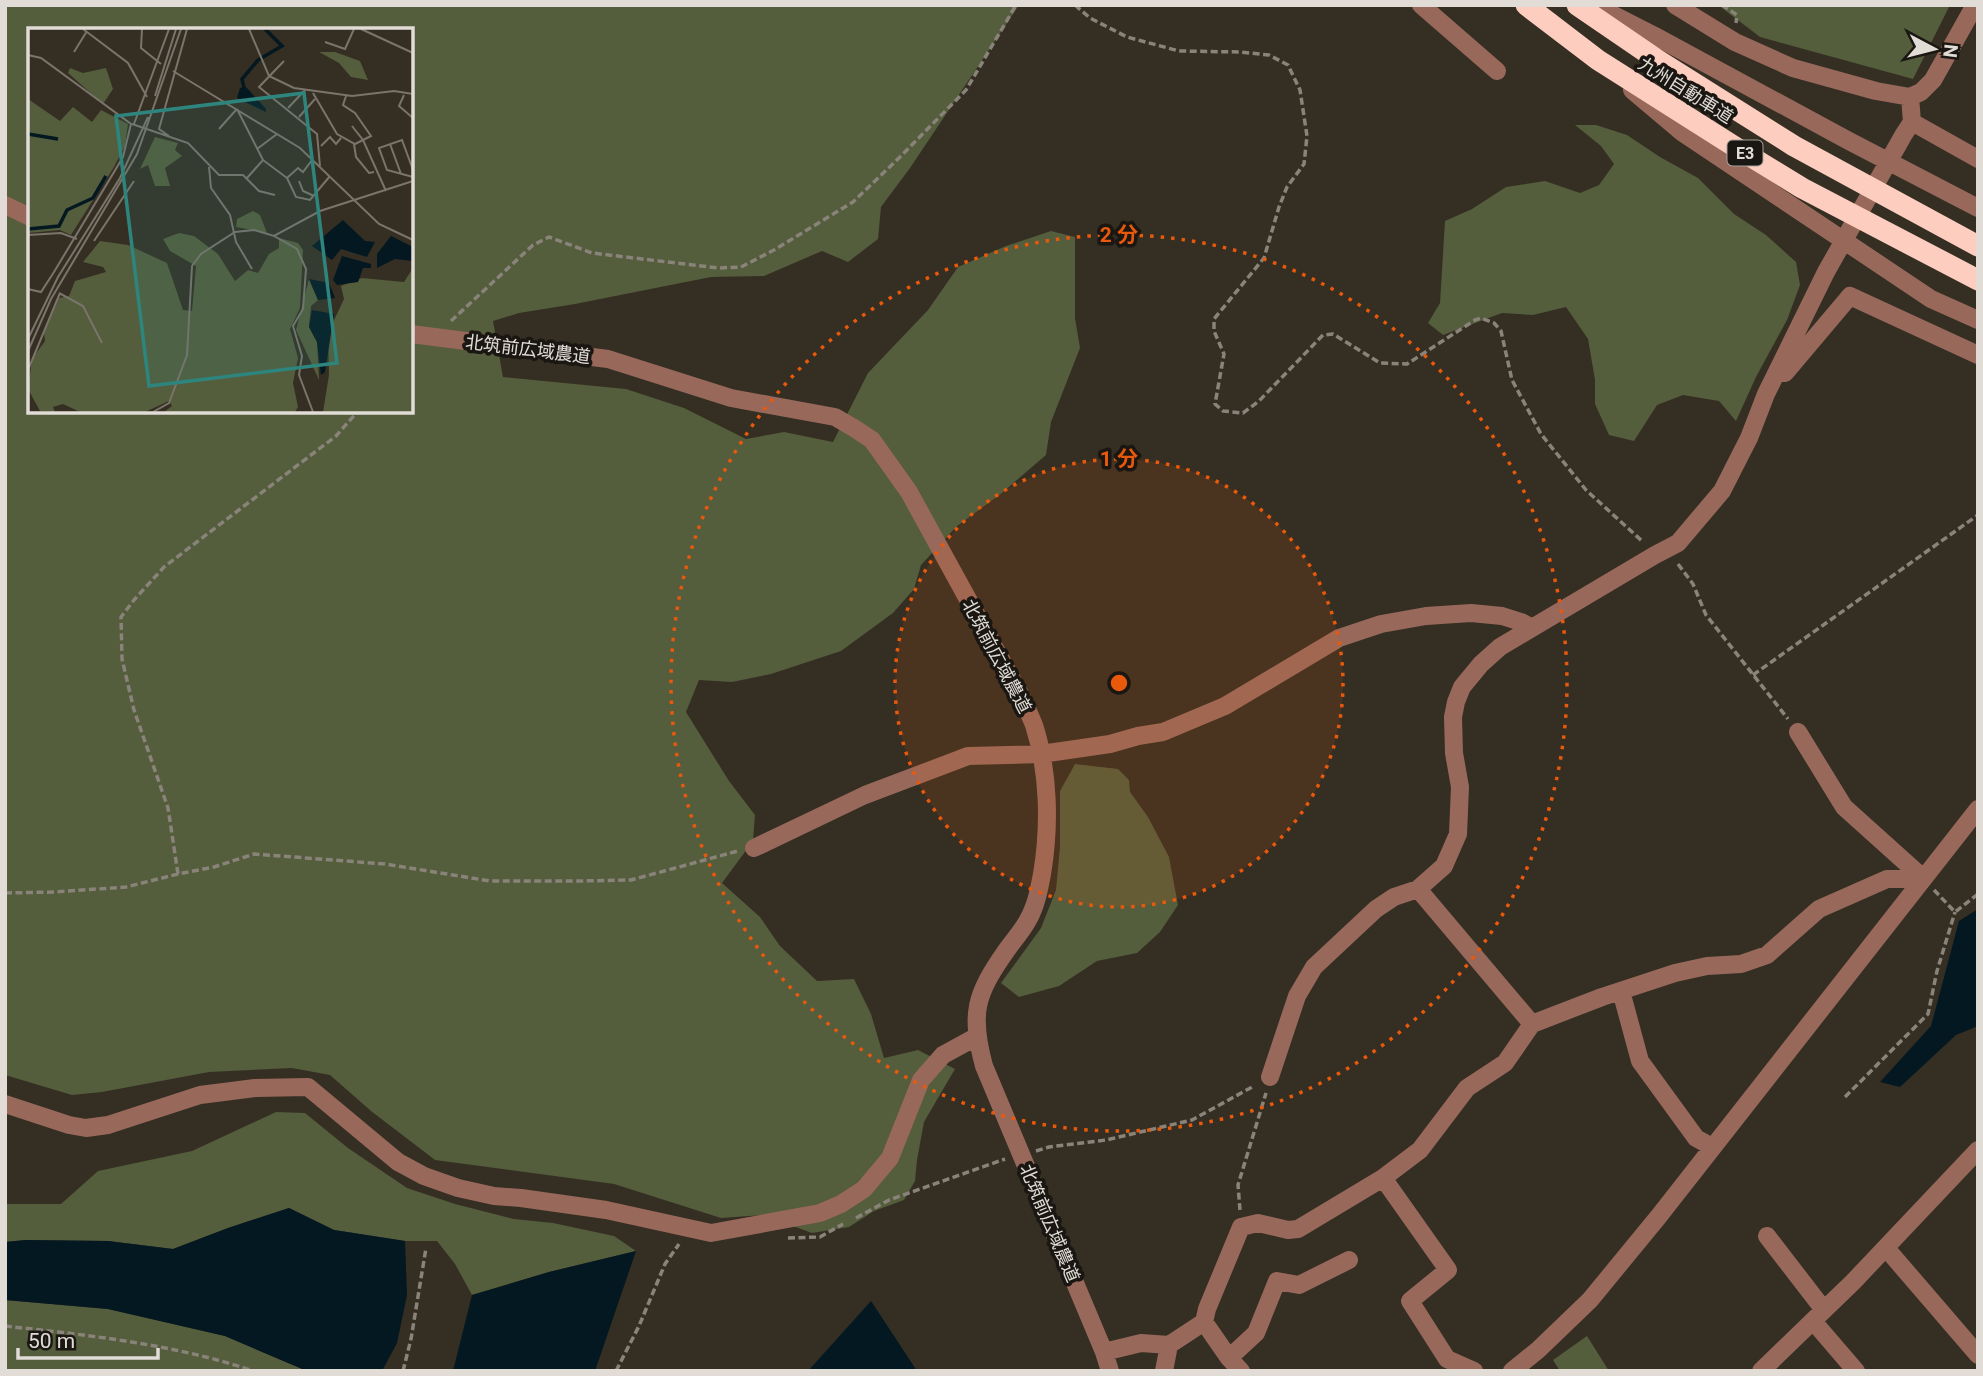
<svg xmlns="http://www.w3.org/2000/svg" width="1983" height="1376" viewBox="0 0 1983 1376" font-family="Roboto,'Noto Sans JP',sans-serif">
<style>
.green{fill:#545d3c;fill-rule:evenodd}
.water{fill:#031821}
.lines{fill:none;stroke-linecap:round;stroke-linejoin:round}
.path{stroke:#89837a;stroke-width:3.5;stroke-dasharray:7 3.5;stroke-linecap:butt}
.minor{stroke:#98695b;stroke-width:18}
.highway{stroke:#fdcdbf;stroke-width:21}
.ring{fill:none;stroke:#e8590c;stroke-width:3.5;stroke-dasharray:3.5 7}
.labels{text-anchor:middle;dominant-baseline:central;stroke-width:7;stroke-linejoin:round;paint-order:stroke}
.shield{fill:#1a1712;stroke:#a5a19b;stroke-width:2}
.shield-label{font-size:16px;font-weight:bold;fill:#e1dcd6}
.street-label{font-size:18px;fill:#e1dcd6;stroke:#1a1712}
.inset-river{fill:none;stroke:#031821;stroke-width:3.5}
.inset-road{fill:none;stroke:#7a746b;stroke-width:2}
.view{fill:#2e857e;fill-opacity:0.15;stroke:#2e857e;stroke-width:3.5}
.inset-edge{fill:none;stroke:#e1dcd6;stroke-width:3.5}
.centre{fill:#e8590c;stroke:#1a1712;stroke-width:3.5}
.ring-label{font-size:21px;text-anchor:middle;font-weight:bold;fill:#e8590c;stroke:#1a1712;stroke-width:7;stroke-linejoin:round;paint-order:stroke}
</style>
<rect width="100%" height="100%" fill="#352e23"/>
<path class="green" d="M5 5H1019L910 168 881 207 878 239 848 262 822 251 764 276 711 277 575 304 519 313 493 321 503 377 626 389 684 408 746 439 784 432 833 442 868 373 928 310 958 267 1006 246 1051 231 1075 237V318L1080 348 1051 422 1046 455 1003 492 956 527 921 565 914 589 893 613 841 651 771 674 732 682 699 680 686 712 729 781 755 815 753 841 722 883 760 917 780 946 817 981 854 979 871 1014 884 1058 918 1050 955 1069 924 1122 917 1160 915 1181 904 1200 874 1211 849 1227 812 1233 763 1215 721 1218 614 1184 435 1160 371 1111 330 1075 292 1068 209 1072 102 1092 72 1095 5 1075ZM30 30H411V411H30Z
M1718 5H1950L1913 79 1760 37Z
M1575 125H1596L1627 135 1660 157 1698 178 1734 214 1766 235 1796 262 1800 285 1787 320 1756 377 1736 421 1719 401 1683 395 1657 405 1634 441 1609 435 1595 404V380L1588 339 1566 307 1533 315 1502 313 1443 335 1428 323 1440 303 1445 221 1472 209 1506 187 1545 181 1580 193 1599 185 1614 164 1601 146Z
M1075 764 1118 769 1129 780 1130 792 1148 817 1169 857 1178 905 1160 932 1137 953 1097 961 1059 986 1019 997 1001 983 1041 928 1056 890 1060 847V791Z
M276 1112 305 1113 348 1148 407 1188 455 1204 514 1219 553 1223 614 1236 636 1251 549 1272 472 1295 455 1264 437 1241H405L334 1230 289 1208 228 1228 173 1249 108 1241 26 1240 5 1242V1204H61L98 1171 192 1151Z
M5 1300 108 1309 225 1336 307 1371H5Z
M1587 1336 1609 1371H1560L1553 1360Z"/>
<path class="water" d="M1978 909V1026L1956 1035 1900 1087 1880 1082 1931 1026 1959 921Z
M289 1208 334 1230 405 1241 407 1295 397 1343 382 1371H307L225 1336 108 1309 5 1300V1242L26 1240 108 1241 173 1249 228 1228Z
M636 1251 595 1371H453L472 1295 549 1272Z
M871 1301 917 1371H808Z"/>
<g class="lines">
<path class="path" d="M1075 5 1090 18 1127 37 1179 51 1240 52 1269 55 1288 65 1300 90 1307 136 1304 164 1287 187 1279 207 1264 258 1214 319V331L1224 354 1215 404 1223 411 1243 413 1259 401 1323 335 1333 334 1380 363 1407 364 1475 320 1481 318 1494 323 1501 331 1512 380 1541 434 1586 490 1642 541
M1722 5 1737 15 1736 23
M451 321 533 245 549 237 592 253 718 268 741 267 774 250 853 202 900 157 966 90 1016 5
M1678 564 1693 584 1706 615 1788 719
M1753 675 1978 515
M178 874 168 808 134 710 122 659 121 617 134 600 164 567 336 436 358 411
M1934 890 1955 912 1978 894
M5 893 55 892 126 887 178 874 214 867 254 854 385 864 490 881H579L631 880 738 851
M1845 1097 1928 1014 1937 971 1955 912
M1036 1151 1049 1147 1106 1140 1192 1120 1254 1086
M1240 1210 1238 1185 1266 1093
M856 1218 889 1200 1005 1159
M788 1238 820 1237 843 1224
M5 1326C86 1335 175 1344 253 1371
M403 1371 411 1339 426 1248
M616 1371 639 1326 665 1264 679 1244"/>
<path class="minor" d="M1421 5 1497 71
M1594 5 1653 35 1849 141 1978 208
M1675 5 1735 42 1793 68 1876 91 1910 97 1921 92 1933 80 1975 5
M1632 90 1683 133 1931 299 1978 320
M1912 122 1978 159
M5 205 30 217
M411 334 608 359 731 398 835 417 854 428 872 440 909 492 1021 696C1025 705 1030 715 1034 725 1049 772 1050 826 1042 874 1039 890 1036 906 1028 920 1022 931 1013 941 1006 951 975 995 970 1014 984 1066L1104 1352 1110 1371
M1785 373 1850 296 1978 355
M1798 732 1844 807 1923 878
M754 848 865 795 968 756 1041 754 1110 744 1138 736 1163 732 1225 706 1339 638 1381 624 1426 616 1471 613 1502 616 1521 622 1532 628
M1418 889 1532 1024 1505 1063 1467 1088 1420 1150 1383 1178 1448 1270 1410 1301 1447 1359 1474 1371
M1621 991 1640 1061 1696 1138 1712 1147
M1532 1024 1602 997 1675 973 1707 966 1741 964 1767 955 1819 909 1887 879 1923 878
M1270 1077 1297 996 1314 967 1376 909 1394 897 1418 889 1444 866 1458 834 1460 787 1454 753 1453 717 1456 702 1462 687 1481 664 1500 647 1655 555 1678 543 1722 491 1749 438 1766 394 1826 272 1904 134 1912 122 1910 97
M5 1104 69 1125 86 1128 108 1125 200 1095 255 1088 308 1087 398 1162 424 1176 458 1188 494 1196 521 1198 606 1210 711 1233 820 1213 841 1204 864 1189 890 1158 921 1080 943 1055 976 1037
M1767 1236 1824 1310
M1886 1248 1978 1355
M1813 1321 1856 1371
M1104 1352 1141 1343 1169 1345
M1229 1358 1256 1333 1277 1281 1299 1285 1349 1260
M1164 1371 1169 1345 1204 1322
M1241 1371 1229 1358 1204 1322 1207 1309 1241 1227 1258 1223 1288 1230 1298 1229 1383 1178
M1512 1371 1538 1350 1590 1300 1659 1216 1978 809
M1761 1371 1853 1282 1978 1150"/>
<path class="highway" d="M1526 5 1598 60 1740 150 1802 188 1978 280
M1577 5 1659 61 1794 146 1978 246"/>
</g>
<circle cx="1119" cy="683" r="224" fill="#e8590c" fill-opacity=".12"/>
<g class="ring">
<circle cx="1119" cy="683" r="224"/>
<circle cx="1119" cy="683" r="448"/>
</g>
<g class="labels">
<rect class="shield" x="1727.5" y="140.5" width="35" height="25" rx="5"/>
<g class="shield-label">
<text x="1745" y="153">E3</text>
</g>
<g class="street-label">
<text transform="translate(1686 90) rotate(32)">九州自動車道</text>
<text transform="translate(528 349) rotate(7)">北筑前広域農道</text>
<text transform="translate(997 656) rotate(62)">北筑前広域農道</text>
<text transform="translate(1050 1223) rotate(67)">北筑前広域農道</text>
</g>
</g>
<g transform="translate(28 28)">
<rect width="385" height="385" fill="#352e23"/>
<path d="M291 24H307L332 33 340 52 323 49 311 35ZM42 40 55 45 78 40 85 61 75 76 40 45ZM0 71 32 93 45 79 64 94 73 82 100 96 97 118 86 139 43 207 32 202 0 205ZM127 109 150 115 147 122 154 128 137 140 142 158H127L120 137 112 141ZM225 183 232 187 239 205 208 199 209 191ZM151 205 166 208 190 226 207 253 220 242 230 245 241 226 251 220V210L270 215 275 222 272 280 262 301 270 330 265 355 270 379 267 384H136L144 378 141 373 117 384H52L35 376 25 379 27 384 12 383 0 361 4 331 17 313 16 304 31 270 41 268 47 253 78 244 75 239 55 234 72 213 100 217 139 235 155 282 164 283 168 238 142 223 135 211ZM385 240V384H295L301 347 300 305 316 271 313 258 334 250 376 254ZM281 251 290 272 283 278 281 299 289 314 291 352 268 302Z" fill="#545d3c"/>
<path d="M218 59 238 81V84L209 70 212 60ZM315 192 337 213 347 214 339 229 313 221 304 232 284 218ZM363 208 385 219V233L367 231 349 240V226ZM314 228 343 236V240H335L330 254 309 257 305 252ZM281 251 301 255 307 270 290 272ZM284 282 306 286 297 344 293 347 289 314 281 299Z" fill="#031821"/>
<path class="inset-river" d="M216 60 214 51 230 32 254 18 237 1M0 106 30 111M0 201 31 198 39 182 65 170 78 148"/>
<path class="inset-road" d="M55 1 100 35 119 69M114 1 113 20 133 36M221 1 241 48 266 60 324 68 366 63 385 66M333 1 385 25M297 14 317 21 326 1M46 24 59 3M0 27 13 30 103 96 95 129 26 244 13 264 0 261M256 33 231 59 289 106 292 138M145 43 272 120 351 196 385 212M285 65 309 106 327 116 343 108 327 85 315 77 318 68M376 67 371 78 385 90M127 68 148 1M260 80 277 62M209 81 235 132M271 89 287 71M104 96 160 115 191 147H215L231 163 247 167M106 96 141 1M324 98 335 112 358 163M191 101 208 82M141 108 131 101 159 1M326 116 328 129 341 145 346 144M362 116 373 146M293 118 302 109 308 116 313 110M229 121 249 106M181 139 183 160 202 187 208 214 224 241M385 142 374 112 351 120 359 142 385 149M219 150 235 132 259 150 270 140 275 144 284 132M259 150 268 169 282 172 302 148M271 153 275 163 286 168M0 207 33 205 49 211M246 208 269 221 278 241 275 281 265 298 274 328 271 347 285 384M66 213 106 153M31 265 55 278 74 315M0 311 30 249 92 150 120 89M0 323 23 271 109 126 153 1M0 342 32 265M125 384 141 375 159 327 164 238 173 226 207 204 226 202 246 208 292 183 385 153"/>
<path class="view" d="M276 65 309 335 121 358 88 88Z"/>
<rect width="385" height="385" class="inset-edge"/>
</g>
<circle cx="1119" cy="683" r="10" class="centre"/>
<g class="ring-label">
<text x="1119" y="242">2 分</text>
<text x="1119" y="466">1 分</text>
</g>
<rect width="1983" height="1376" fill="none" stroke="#e1dcd6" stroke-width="14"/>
<g transform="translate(1934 49) rotate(97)" stroke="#1a1712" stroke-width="5" paint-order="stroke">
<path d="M0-5L12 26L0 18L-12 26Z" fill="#e1dcd6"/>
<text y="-10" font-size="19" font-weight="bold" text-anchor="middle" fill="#e1dcd6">N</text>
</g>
<path d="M18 1348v10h140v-10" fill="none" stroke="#e1dcd6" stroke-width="3.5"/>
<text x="28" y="1348" font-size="21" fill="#e1dcd6" stroke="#1a1712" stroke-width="5" paint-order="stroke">50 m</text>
</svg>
